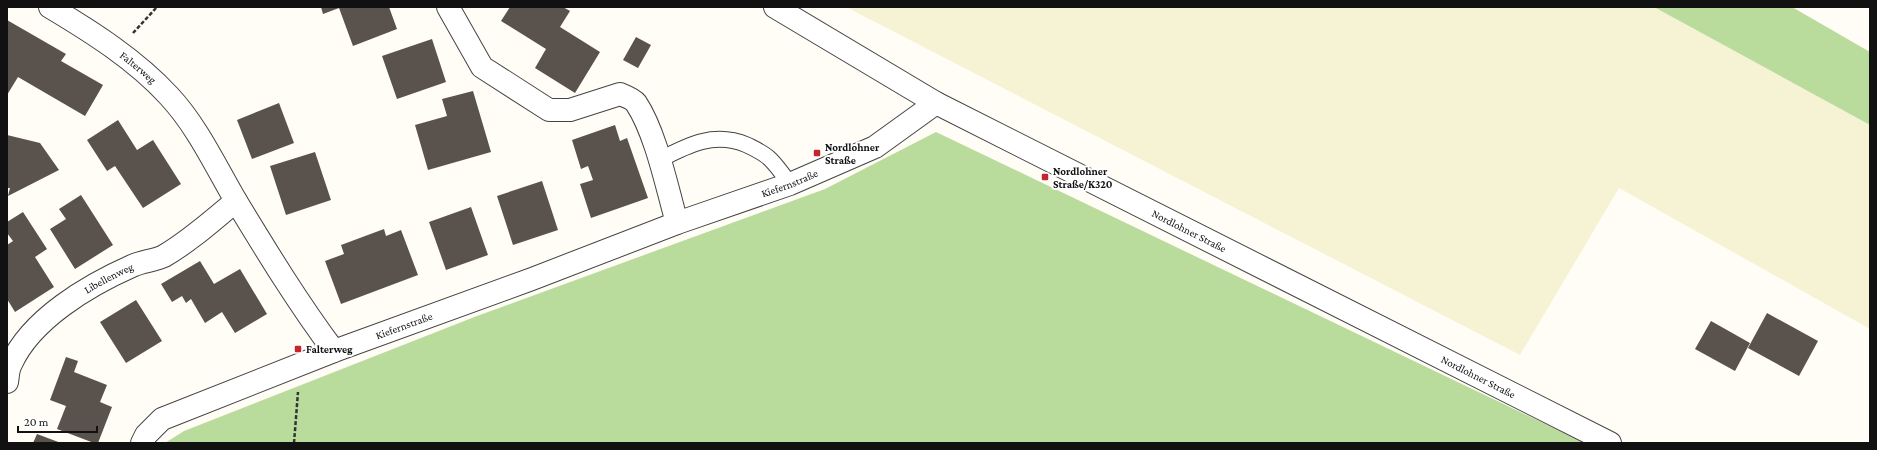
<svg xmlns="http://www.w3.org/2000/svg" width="1877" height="450" viewBox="0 0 1877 450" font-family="'Crimson Pro',serif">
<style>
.farmland{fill:#f6f3d4}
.forest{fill:#b9dc9c}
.building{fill:#5a524d}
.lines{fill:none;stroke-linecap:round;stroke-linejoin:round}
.service-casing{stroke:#444;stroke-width:17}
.minor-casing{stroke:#444;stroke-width:24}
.tertiary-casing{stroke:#444;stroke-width:24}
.path{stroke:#333;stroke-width:2.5;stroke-dasharray:4 2;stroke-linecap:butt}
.service{stroke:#fff;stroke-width:15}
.minor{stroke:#fff;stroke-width:22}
.tertiary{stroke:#fff;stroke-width:22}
.poi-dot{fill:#c4262e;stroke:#fff;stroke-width:1.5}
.labels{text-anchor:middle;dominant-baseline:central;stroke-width:4;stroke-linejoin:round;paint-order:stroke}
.street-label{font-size:11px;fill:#111;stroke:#fff}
.poi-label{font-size:11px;font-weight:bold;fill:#111;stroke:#fff;text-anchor:start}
</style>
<rect width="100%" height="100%" fill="#fffdf5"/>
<path class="farmland" d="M846 7H1654L1870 125V329L1619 188 1520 355Z"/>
<path class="forest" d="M1654 7H1792L1870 52V125Z
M936 132 1585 443H165L184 431 477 316 825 189Z"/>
<path class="building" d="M321 7H389L397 29 353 46 339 8 323 14Z
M510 7H563L570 11 560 27 600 52 575 93 535 68 546 49 501 21Z
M7 20 66 54 61 61 103 85 85 116 18 77 7 95Z
M636 37 651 45 638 68 623 60Z
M432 39 446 82 397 99 382 56Z
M473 91 491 152 428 170 415 125 447 116 442 99Z
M279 103 294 143 252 159 237 120Z
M118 120 137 150 153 140 181 184 143 208 115 166 107 171 87 140Z
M615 125 620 141 627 138 648 198 591 218 580 184 593 180 588 166 581 169 572 140Z
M7 135 40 143 59 170 8 196 10 188H7Z
M315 152 331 200 286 215 270 166Z
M542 181 558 230 513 245 497 196Z
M81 195 113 245 75 269 50 229 66 219 59 209Z
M471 207 488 255 446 270 429 222Z
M23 212 47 249 35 257 54 287 15 312 7 299V245L13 241 7 233V222Z
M384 229 386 236 401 230 418 275 341 304 325 261 344 254 341 245Z
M200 261 214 284 240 269 267 314 235 333 222 312 205 323 191 299 186 303 182 296 172 302 161 284Z
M136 300 162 341 126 363 100 322Z
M1767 313 1818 341 1799 376 1748 348Z
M1711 321 1750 343 1735 371 1695 349Z
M66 357 78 361 74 372 107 385 100 402 112 407 98 443H94L57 429 66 406 50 400Z
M37 434 61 443H33Z"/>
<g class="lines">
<g class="service-casing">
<path id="service" d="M659 160C688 145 714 131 747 145 755 149 764 153 770 159 778 167 784 176 790 184"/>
</g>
<g class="minor-casing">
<g id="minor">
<path id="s1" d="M50 7C92 32 136 60 169 96 197 126 215 165 236 201 267 252 298 303 334 351"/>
<path d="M448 7 482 67 549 110H570L620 94C625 96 633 99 636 103 656 133 667 188 677 223"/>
<path id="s2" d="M7 382C8 376 8 369 11 364 31 319 89 285 132 266 142 261 154 261 164 256 190 241 213 220 236 201"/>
<path id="s3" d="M142 443 146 435 162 419 334 351 532 279 677 223 790 184 875 147 936 103"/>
</g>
</g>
<g class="tertiary-casing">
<g id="tertiary">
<path id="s4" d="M775 7 936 103 1610 443"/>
</g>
</g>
<path class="path" d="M133 33 157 7
M294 443 298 392"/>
<use href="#service" class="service"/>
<use href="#minor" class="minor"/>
<use href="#tertiary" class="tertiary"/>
</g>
<g class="poi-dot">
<rect x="813" y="149" width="8" height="8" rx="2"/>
<rect x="1041" y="173" width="8" height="8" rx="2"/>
<rect x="294" y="345" width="8" height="8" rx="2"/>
</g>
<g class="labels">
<g class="street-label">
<text stroke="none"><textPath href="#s1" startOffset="107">Falterweg</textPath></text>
<text stroke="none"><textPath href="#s3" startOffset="702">Kiefernstraße</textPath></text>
<text stroke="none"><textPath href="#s4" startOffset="471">Nordlohner Straße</textPath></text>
<text stroke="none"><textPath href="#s2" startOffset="151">Libellenweg</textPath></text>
<text stroke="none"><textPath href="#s3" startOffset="291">Kiefernstraße</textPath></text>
<text stroke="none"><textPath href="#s4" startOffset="795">Nordlohner Straße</textPath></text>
</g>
<g class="poi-label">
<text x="825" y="147">Nordlohner<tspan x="825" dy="13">Straße</tspan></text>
<text x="1053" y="171">Nordlohner<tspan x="1053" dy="13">Straße/K320</tspan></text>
<text x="306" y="349">Falterweg</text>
</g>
</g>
<rect width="1877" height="450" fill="none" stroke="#111111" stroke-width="16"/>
<path d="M18 426v6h79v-6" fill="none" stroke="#111111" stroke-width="2"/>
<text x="24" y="426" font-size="12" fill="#111111" stroke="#ffffff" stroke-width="3" paint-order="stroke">20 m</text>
</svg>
